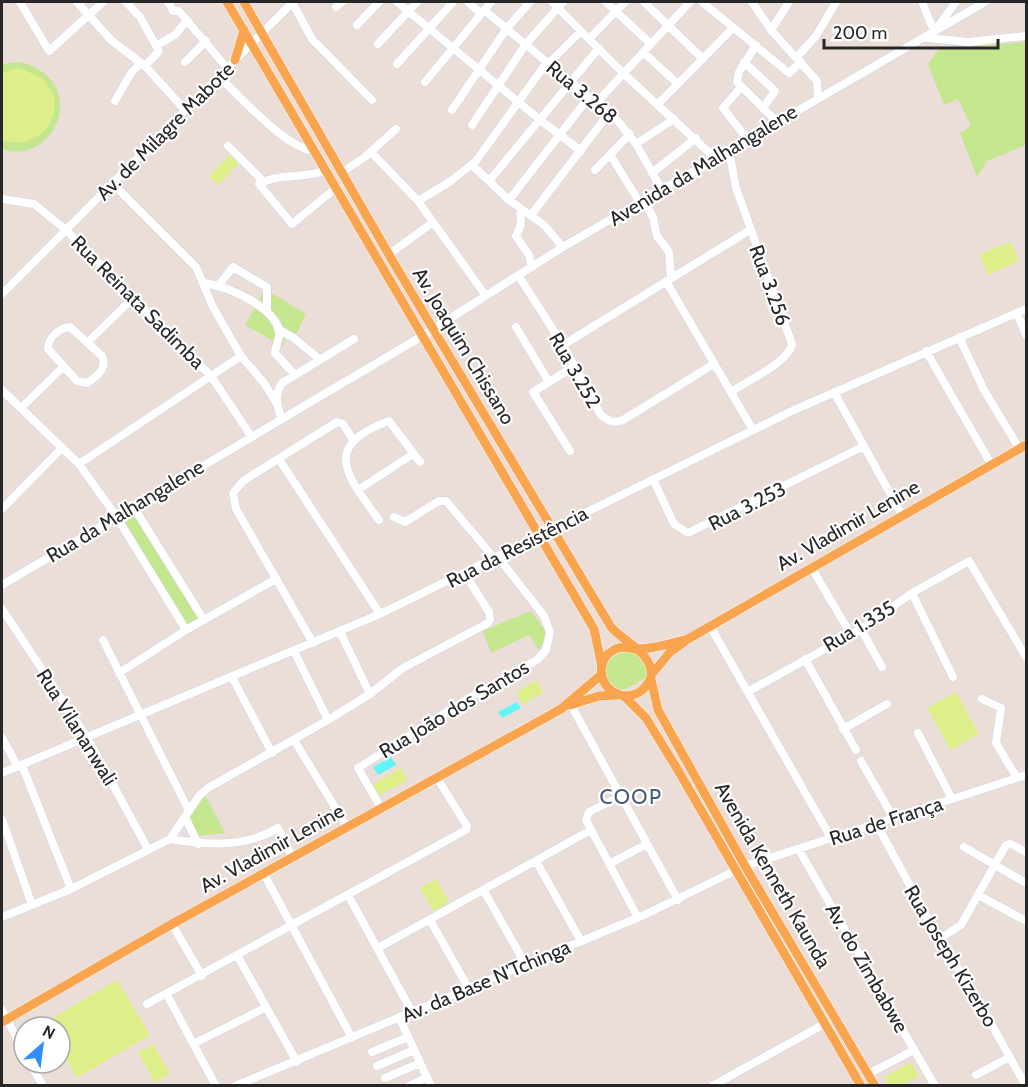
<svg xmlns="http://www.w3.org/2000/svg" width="1028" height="1087" viewBox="0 0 1028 1087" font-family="Cabin,sans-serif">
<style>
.green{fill:#c4e68f}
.pitch{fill:#deef8a}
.water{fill:#62f5f6}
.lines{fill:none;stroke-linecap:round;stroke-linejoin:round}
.minor-casing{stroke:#cdd6e2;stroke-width:9}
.major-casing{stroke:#fff;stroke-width:10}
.minor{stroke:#fff;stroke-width:8}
.major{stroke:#f9a44e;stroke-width:9}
.labels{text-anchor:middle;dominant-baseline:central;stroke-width:4.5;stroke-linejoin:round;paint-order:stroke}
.street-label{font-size:20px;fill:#272727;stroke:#fff}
.neighbourhood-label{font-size:21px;letter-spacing:1.5px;fill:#455d7a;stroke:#fff}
</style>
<rect width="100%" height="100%" fill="#ebddd7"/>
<path class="green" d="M1026 42V145L987 161 977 177 960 133 971 126 958 99 944 105 928 64 939 49Z
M20 62C93 81 54 168 2 149V64Z
M265 289 306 314 295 337 288 334 282 346 245 325Z
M133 506 204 620 186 630 116 516Z
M531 611 546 632 542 646 538 649 529 635 491 653 483 631Z
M626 649 646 653 647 677 620 692 610 690 604 663Z
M205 795 225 833 195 836 189 817Z"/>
<path class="pitch" d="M19 68 44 79 55 98C56 130 32 149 2 140V73Z
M230 155 238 164 218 185 209 176Z
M1011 242 1019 261 988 275 979 254Z
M536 680 543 692 523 704 516 693Z
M956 692 979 734 950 750 927 708Z
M401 768 408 780 378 796 372 785Z
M436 879 449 902 433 911 420 888Z
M117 980 150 1035 77 1078 60 1050V1027H46L44 1023Z
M153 1044 170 1074 155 1083 138 1053Z
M911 1062 919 1076 902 1085H888L884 1077Z"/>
<path class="water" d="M517 702 521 708 502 718 498 712Z
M391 757 396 765 378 775 373 767Z"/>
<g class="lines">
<g class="minor-casing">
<path id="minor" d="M20 2 49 51 103 2
M77 2 111 40 145 66 186 111
M126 2 140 17 159 51 145 66
M168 2 173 11H179L227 68
M292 2 312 39 372 100
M397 2 539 119 581 151
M468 2 481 14
M552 2 623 73 715 158
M606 2 651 44
M644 2 703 59
M702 2 789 73 801 62
M752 2 771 30 817 81 818 97
M922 2 934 31
M336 7 342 2
M484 10 618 121 636 144 662 190
M357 25 379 2
M771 30 789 2
M934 32 956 2
M590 38 625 2
M927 38 968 42 1026 36
M378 44 417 2
M756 45 739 72 737 82 776 121
M156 46 176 34 187 20
M643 52 678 84
M797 57 816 36 836 2
M185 62 206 41
M744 62 775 91 763 108
M549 63 581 31
M397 64 453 2
M219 77C241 97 287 150 316 151
M425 82 491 2
M740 88 723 108 748 140
M115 101 131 73 141 63
M597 102 690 2
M658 104 733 28
M452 110 507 28 530 2
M472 125 526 44 563 2
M636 144 674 119
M228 146 264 182
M729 151 736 188 792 344C790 361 746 382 732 391
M371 152 418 201 486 296
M611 156 640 203
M472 165 509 200 544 225 563 247
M327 170C306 179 278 173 259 184L292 224 337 187
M595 170 630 134
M341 173 365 157 396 129
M652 173 696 138
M489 181 599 48
M113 184 196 267 213 307 241 356 264 383 277 404
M2 199 34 204 66 230 211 376 251 436
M509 200 589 97
M418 201 451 181 476 161 547 62
M644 201 653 217 657 236 669 252 671 278
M520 208 521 225 516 236 529 255 532 267
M531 215 609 113
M388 255 432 223
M518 275 563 345 601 415C609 421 614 424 623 420L714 364
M666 281 753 430
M205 283C228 287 272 305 279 330 281 339 275 345 275 353L294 374
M218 286 233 267 267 287V312
M2 294 293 2
M1017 313 1026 335
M70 327 102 356C108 367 97 377 87 383L77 381 48 349C48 338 59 328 70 327Z
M516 327 549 382 573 367
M278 329 294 338 319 359
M959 337 984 390 1016 443
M88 342 133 298
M563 345 750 230
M926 351 991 464
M549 382 533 392 570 451
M2 390 79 464 116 516 186 630
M834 392 902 515
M21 408 63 367
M281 417C277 405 274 395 282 383L354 339
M279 459 380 614
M79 464 241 356
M653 479 674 524 688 533 864 446
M358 490 413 454
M133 506 204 620
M2 509 62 448
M394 517 405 522 439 501H446L495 559
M379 520C348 477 319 446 389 421L420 462
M811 567 850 633
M2 585 424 335 563 247 985 2
M912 593 953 677
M2 609 88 739 148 849
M710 626 831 838
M861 629 882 667
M340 632 370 694
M103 640 189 811
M313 643 236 509 233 493 243 481 337 422 343 424 354 441
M294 651 328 720
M805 659 856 750
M119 673 186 630 276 579
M232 677 272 753
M749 691 861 629 912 593 969 561 1026 657
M982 699 1001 708 996 743 1017 778
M571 705 678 900
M843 729 887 704
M918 733 952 799
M2 738 18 767
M294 740 347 827
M861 761 894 819
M22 765 71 889
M2 773 380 614 794 410 1026 309
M621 796 589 812 586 820 638 918
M381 808 358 768 467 699 537 660 546 650 550 632 544 616 498 557
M2 819 32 905
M186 819 198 844
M877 825 939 939 975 995 1026 1086
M170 839 199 796 208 788 328 720 370 694 403 668 488 623 490 620 489 612 465 574
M170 839C206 845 245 848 278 828L293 858
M964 847 1026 883
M799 850 935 1086
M536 861 581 941
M609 864 647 844
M264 874 352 1038
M484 891 526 965
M348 895 412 1012
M978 895 1026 921
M2 917 71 889 170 839
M430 920 469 989
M172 924 202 976
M939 939 961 925 1006 845 1011 844 1026 852
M378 948 591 830
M238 957 297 1062
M167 995 216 1086
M147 1004 466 830 467 826 437 778
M2 1010 24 1052
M399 1017 431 1086
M195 1043 265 1008
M372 1052 408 1037
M30 1063 43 1086
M377 1066 414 1050
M868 1074 914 1050
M976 1075 1010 1057
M385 1078 420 1063
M235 1086 644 915 745 866 1026 775
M409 1086 427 1077
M712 1086 826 1023"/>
</g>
<g class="major-casing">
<path id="major" d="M227 2 594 629 602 667
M244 2 392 260 611 627C625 643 654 653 651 678 632 717 585 684 607 655 609 653 616 648 619 648 624 646 632 649 637 649 654 649 672 643 688 639
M235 60 244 30
M652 674 670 652 688 639 1026 445
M651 679 658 710 745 866 875 1086
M624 696 646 718 676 767 861 1086
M570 705 599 696 617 695
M2 1022 172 924 561 709 602 674"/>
</g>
<use href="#minor" class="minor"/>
<use href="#major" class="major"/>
</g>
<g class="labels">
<g class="street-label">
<text transform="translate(582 92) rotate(40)">Rua 3.268</text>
<text transform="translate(165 131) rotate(-45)">Av. de Milagre Mabote</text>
<text transform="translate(703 165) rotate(-31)">Avenida da Malhangalene</text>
<text transform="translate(770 285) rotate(70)">Rua 3.256</text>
<text transform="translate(138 302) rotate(45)">Rua Reinata Sadimba</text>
<text transform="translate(464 346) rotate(59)">Av. Joaquim Chissano</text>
<text transform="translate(575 370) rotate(60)">Rua 3.252</text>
<text transform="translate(747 506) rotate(-27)">Rua 3.253</text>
<text transform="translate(125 511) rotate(-31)">Rua da Malhangalene</text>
<text transform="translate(848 525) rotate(-30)">Av. Vladimir Lenine</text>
<text transform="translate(517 547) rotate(-27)">Rua da Resistência</text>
<text transform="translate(859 626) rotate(-31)">Rua 1.335</text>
<text transform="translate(454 709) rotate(-31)">Rua João dos Santos</text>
<text transform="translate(77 727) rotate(58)">Rua Vilananwali</text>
<text transform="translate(886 821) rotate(-18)">Rua de França</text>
<text transform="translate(272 848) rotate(-29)">Av. Vladimir Lenine</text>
<text transform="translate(773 875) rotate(60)">Avenida Kenneth Kaunda</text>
<text transform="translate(951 956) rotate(59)">Rua Joseph Kizerbo</text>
<text transform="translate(867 968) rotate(60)">Av. do Zimbabwe</text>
<text transform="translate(486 981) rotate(-23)">Av. da Base N'Tchinga</text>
</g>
<g class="neighbourhood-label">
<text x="631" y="796">COOP</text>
</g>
</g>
<rect width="1028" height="1087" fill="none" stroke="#272727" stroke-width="6"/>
<g transform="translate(42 1045) rotate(28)"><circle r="28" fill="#ffffff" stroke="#a9a9a9" stroke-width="1.5"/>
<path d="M0-4.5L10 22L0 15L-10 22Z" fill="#308dff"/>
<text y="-9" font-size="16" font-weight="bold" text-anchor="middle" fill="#272727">N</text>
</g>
<path d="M824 39v9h174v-9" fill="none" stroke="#272727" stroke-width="3"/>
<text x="833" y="39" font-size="18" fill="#272727" stroke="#ffffff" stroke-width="4.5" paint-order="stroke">200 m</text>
</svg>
